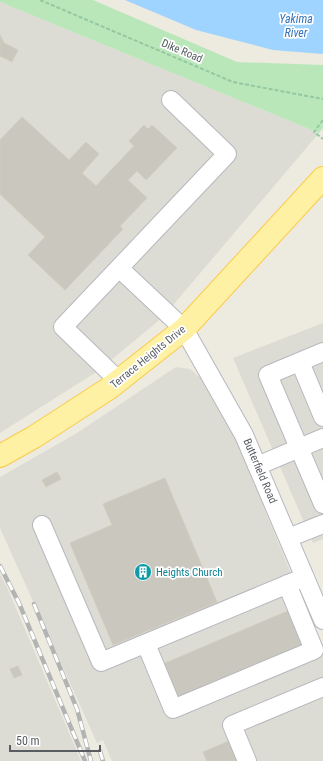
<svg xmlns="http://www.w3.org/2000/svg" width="323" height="761" viewBox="0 0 323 761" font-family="'Roboto Condensed',sans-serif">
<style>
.industrial{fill:#dddcd4}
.green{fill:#bae7ba}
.water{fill:#9ed4ff}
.building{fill:#cac7bf;stroke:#d2ccbe}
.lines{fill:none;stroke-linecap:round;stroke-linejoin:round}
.minor-casing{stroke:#b6b8be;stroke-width:20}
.major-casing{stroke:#fbcb4a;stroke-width:24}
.path{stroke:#93c8a2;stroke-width:2;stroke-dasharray:4 2;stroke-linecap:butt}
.minor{stroke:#fff;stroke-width:18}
.major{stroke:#fff1a3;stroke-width:22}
.rail-casing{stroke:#b2b3b3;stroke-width:4.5}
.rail{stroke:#fff;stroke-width:3;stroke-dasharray:9;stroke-linecap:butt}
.labels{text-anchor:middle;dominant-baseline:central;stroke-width:3.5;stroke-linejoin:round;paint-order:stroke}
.street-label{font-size:11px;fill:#595d62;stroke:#fff}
.culture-label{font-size:11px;fill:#0d838f;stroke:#fff;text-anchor:start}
.water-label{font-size:12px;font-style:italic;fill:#3473b8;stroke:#fff}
</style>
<rect width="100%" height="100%" fill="#edeae0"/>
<path class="industrial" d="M0 2 319 133 163 317 98 371 0 433Z
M323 323V539L313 543 233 358Z
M176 367 190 369 204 381 219 399 323 651V761H112L103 740 97 743 0 528V477L77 433Z
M0 574 7 587 81 761H0Z"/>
<path class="green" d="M0 0H93L237 62 323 65V128L319 133 0 2Z"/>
<path class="water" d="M125 0H323V54L273 50 196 30Z"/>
<path class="building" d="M0 35 4 43 18 50 12 62 0 56Z
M22 117 69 160 86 142 99 154 82 173 96 186 134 146 129 141 144 125 148 129 152 125 177 148 146 180 137 171 128 180 147 198 120 226 123 229 65 290 28 255 45 237 0 194V140Z
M57 472 61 479 46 487 42 480Z
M165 478 217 602 113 645 70 543 112 525 103 504Z
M290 610 305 646 178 699 163 664Z
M18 666 22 675 14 678 10 669Z
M229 741 238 761H207L203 752Z"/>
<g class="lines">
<g class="minor-casing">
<path id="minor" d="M119 268 184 329 244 435 323 620
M323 352 268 375 323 504
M300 362 323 417
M118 380 63 327 227 154 171 100
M257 466 323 438
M42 525 101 662 305 577
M288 538 323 524
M146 644 173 709 314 650 287 584
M247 761 232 725 323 687"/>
</g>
<g class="major-casing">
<path id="major" d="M0 456 34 437 108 389 184 329 323 178"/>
</g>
<path class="path" d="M40 0 233 82 323 99
M323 120 314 132 323 139"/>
<use href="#minor" class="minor"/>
<use href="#major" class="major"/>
<g class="rail-casing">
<path id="rail" d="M0 566 19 603 85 761
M34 604 77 709 91 761
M100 751 103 761"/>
</g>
<use href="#rail" class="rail"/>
</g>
<defs>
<g id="building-disc" transform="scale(0.9)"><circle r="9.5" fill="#0f9aa8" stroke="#fff"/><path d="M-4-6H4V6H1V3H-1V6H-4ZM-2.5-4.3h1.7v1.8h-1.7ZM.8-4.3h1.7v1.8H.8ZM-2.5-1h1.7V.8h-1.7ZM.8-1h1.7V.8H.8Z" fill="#fff"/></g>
</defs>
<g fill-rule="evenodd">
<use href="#building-disc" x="143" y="572"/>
</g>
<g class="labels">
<g class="street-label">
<text transform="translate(182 51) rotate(23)">Dike Road</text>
<text transform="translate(148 357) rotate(-39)">Terrace Heights Drive</text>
<text transform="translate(260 471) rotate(67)">Butterfield Road</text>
</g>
<g class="culture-label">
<text x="156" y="572">Heights Church</text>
</g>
<g class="water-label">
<text x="296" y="19">Yakima<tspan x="296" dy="14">River</tspan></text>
</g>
</g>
<path d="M10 745v6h90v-6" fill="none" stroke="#595d62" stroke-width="2"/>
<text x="16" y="745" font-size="12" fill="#595d62" stroke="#ffffff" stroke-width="3" paint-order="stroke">50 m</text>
</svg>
